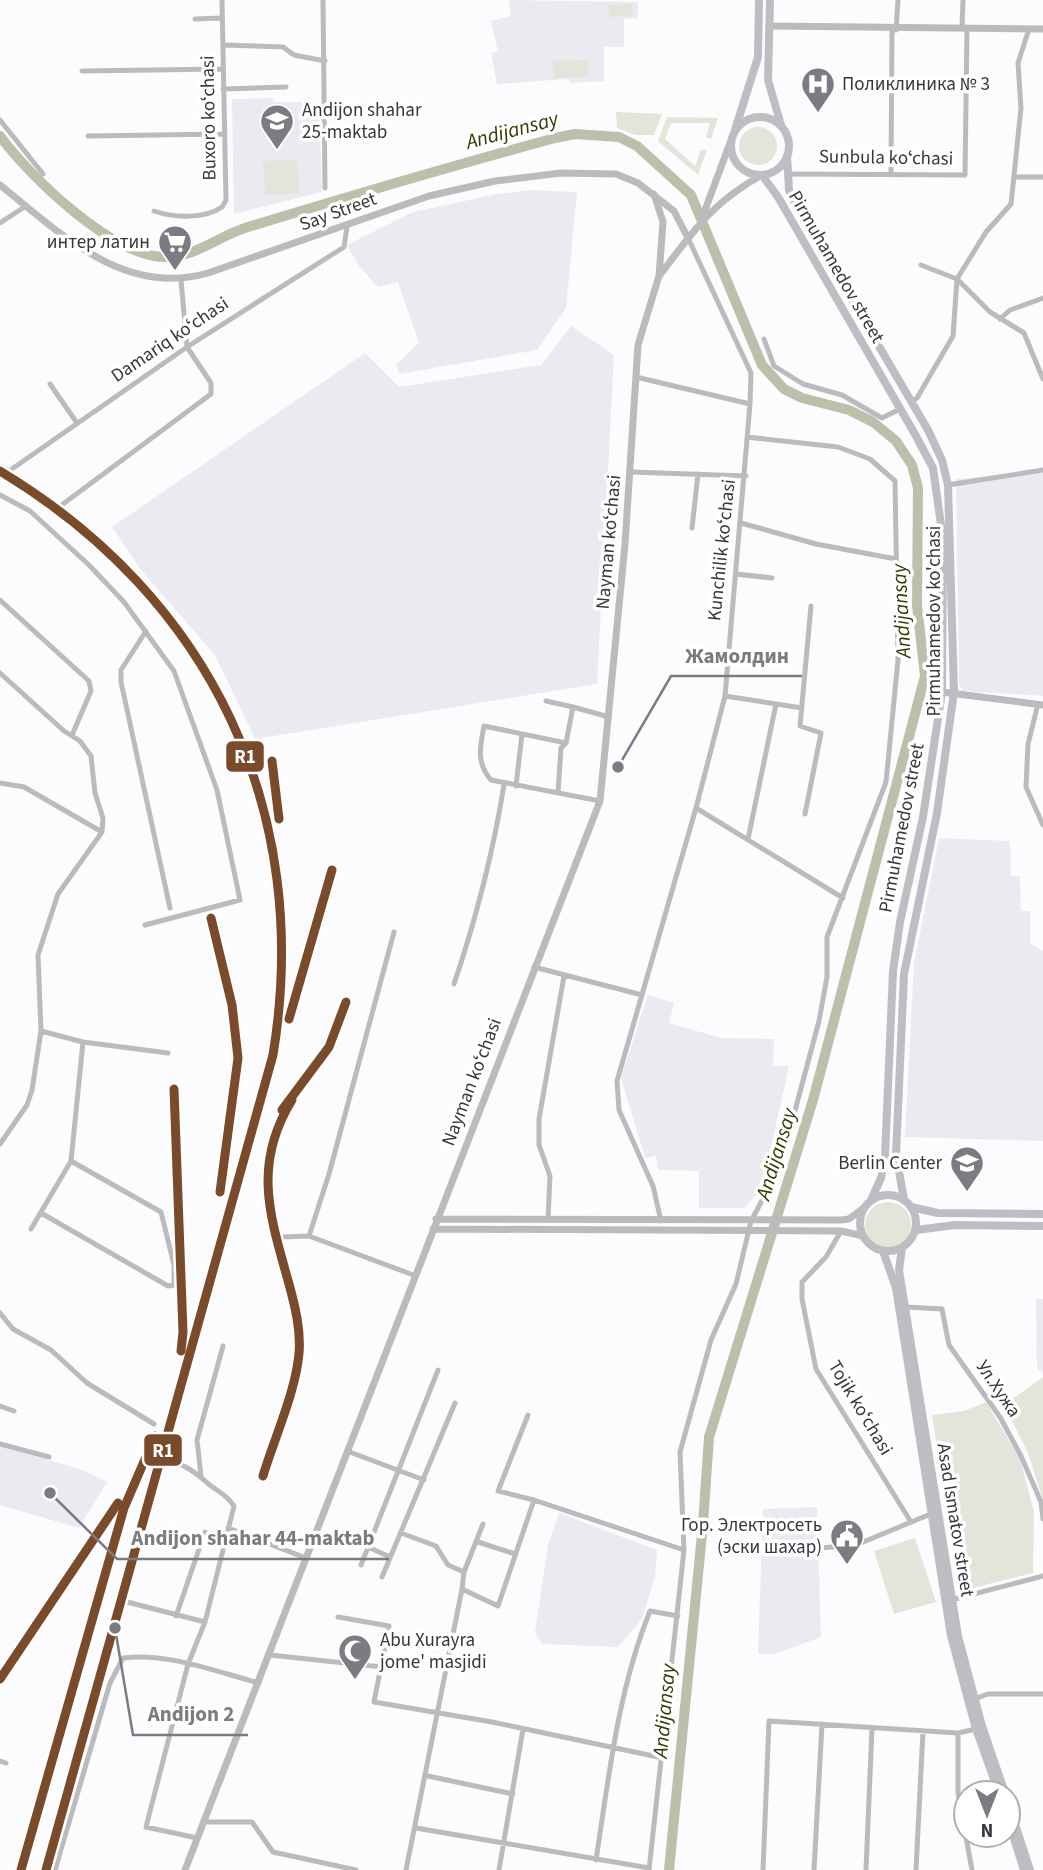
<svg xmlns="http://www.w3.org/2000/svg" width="1043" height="1870" viewBox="0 0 1043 1870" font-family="'Source Sans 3',sans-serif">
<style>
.built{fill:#eceaf1}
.green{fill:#e3e5db}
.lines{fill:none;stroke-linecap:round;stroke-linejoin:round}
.river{stroke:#bbc0aa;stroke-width:10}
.street{stroke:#bbbabc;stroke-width:5}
.secondary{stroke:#bbbabc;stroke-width:7}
.primary{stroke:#bebdc1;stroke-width:8}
.rail-1-casing{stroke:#fff;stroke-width:14}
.rail-1{stroke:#7a4b2a;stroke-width:9}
.labels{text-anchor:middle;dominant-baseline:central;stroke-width:7;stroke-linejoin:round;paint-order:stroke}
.poi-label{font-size:19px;fill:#38363e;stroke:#fff;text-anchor:start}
.street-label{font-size:19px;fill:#38363e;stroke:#fff}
.water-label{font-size:21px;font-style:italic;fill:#323b04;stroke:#fff}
.leader{fill:none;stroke:#7d7b81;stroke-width:2.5}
.callout-dot{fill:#7d7b81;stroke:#fff;stroke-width:2.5}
.callout-label{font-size:21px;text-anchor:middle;font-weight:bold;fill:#7d7b81;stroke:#fff;stroke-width:7;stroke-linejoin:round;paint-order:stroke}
.line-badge{stroke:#fff;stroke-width:2.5}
.badge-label{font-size:19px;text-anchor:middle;font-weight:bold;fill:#fff}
</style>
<rect width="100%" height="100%" fill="#fcfbfd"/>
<path class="built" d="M509 0 638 2V18L624 19V47H604V81L571 83 567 79 497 84 491 53 498 52 491 21 511 16Z
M273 98V102H319L322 192 234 214 232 99Z
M531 190 577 192 566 308 537 350 399 374 396 365 419 343 398 282 378 287 359 266 347 245 413 212 497 194Z
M571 326 614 355 597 684 255 739 215 655 141 570 112 527 365 353 399 387 541 365Z
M1043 471V696L962 691 959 683 956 479Z
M939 838 1010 841 1011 876H1020L1021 911H1030V943L1043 951V1141L905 1137 914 963Z
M648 995 674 1003 669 1023 721 1038 774 1039 773 1066H789L762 1189 744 1208H699V1171L658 1170 656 1156 645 1158 621 1078Z
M1036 1299H1043V1374L1037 1368Z
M0 1446 83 1470 107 1482 79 1528 0 1505Z
M817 1507 821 1637 775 1654H758L763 1509Z
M559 1513 657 1550 655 1576 642 1619 618 1647 542 1644 535 1632 548 1545Z"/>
<path class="green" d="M632 4 633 16 609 17 608 5Z
M588 60 589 77 554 78 553 61Z
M616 112 662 114 654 135H635L617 128Z
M667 117 718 118 711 139 706 137 710 123H671L665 139 695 166 701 150H707L698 175 658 141Z
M739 146a19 19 0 1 1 38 0a19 19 0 1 1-38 0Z
M297 159 299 194 265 195 263 161Z
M865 1225a23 23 0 1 1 46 0a23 23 0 1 1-46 0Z
M1043 1377V1500L1028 1453 1004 1405Z
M986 1402 1020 1459 1034 1512 1033 1573 960 1591 932 1415 964 1411Z
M915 1538 936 1602 894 1614 874 1551Z"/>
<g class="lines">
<path class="river" d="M0 136C29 176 112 256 164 257 197 257 218 236 248 227 350 196 452 166 555 138L575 134 619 137 637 146 691 195 762 365 784 389 802 398 849 410 873 422 896 441 912 465 918 488 917 605 925 676 813 1100 709 1437 703 1524 669 1870"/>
<path class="street" d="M323 0 325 188
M195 19 222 18
M962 28 963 0
M896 30 898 0
M223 45 283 47 294 55 325 61
M82 71 222 69
M223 89 286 87
M0 120 43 174
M88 136 225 134
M891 172 892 30
M787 174 965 175 967 28
M1016 177H1043
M154 211C174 218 205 219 222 207L226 200 222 0
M0 223 26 206
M688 238 751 373 750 404
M921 265 957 279 990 312 1024 333 1043 379
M1000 319 1010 310 1043 298
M764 339 774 366 803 384 842 395 882 418 900 409
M636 377 750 404 725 696 696 808 843 898
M50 384 77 423
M911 402 917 398 953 336 957 279 986 232 1011 204 1021 108 1018 63 1029 29
M0 466 9 471 187 347 344 247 347 227
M631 472 746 476
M948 485 1043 470
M0 495 30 511 89 565 124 602 174 671 217 790 240 900 145 925
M63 504 211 394V383L187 347 181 280
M741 523 816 544 896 559
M692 528 698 474
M736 574 772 578
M0 600 89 681 91 691 72 735
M146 631 121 670V682L170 908
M0 673 64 731 80 741 91 756 95 793 103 818 102 832 58 894 38 955 41 1031 32 1090 27 1105 0 1144
M725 696 802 708
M546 701 573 707 566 743 561 748 558 793
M1038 704 1028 744 1026 787 1043 825
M573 707 609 717
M566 743 484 726C480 747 476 763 491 780L600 801
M0 783 24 787 102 832
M516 786 522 734
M805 814 821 733 800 726 811 606
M748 839 776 704
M394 932 329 1174 309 1236 416 1276
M534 967 642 995
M454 984C476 919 493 853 504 785
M41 1031 83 1042 168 1053
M41 1213 168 1286 174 1285V1265L161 1212 71 1161
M548 1220 550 1176 539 1145V1119L564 976
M661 1221 653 1186 619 1110 617 1081 696 808
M31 1229 71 1161 83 1042
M841 1231 826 1257 802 1282V1299L816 1369 911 1522
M281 1237 309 1236
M906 1307 942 1309 949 1345 1000 1417 1021 1456 1041 1502 1043 1519
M0 1313 13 1329 51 1350 87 1383 154 1424
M0 1406 14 1411
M0 1444 49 1457
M347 1451 424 1480
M201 1476 197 1440 223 1346
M534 1500 684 1550 649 1870
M228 1528 306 1558
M401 1533 436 1546 448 1565 464 1572 462 1589
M478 1542 515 1554
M368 1547 390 1557
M820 1548 856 1545 933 1513
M684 1550 680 1452 711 1340 736 1284 751 1221 772 1182 789 1133 819 1021 827 977V937L886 782 898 660 895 481 870 459 838 447 747 437
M361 1565 438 1370
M464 1572 483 1524
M382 1577 455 1403
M951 1600 1043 1576
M127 1602 205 1622 234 1506C225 1492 215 1491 204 1480 191 1469 182 1464 165 1459
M176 1616 205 1532
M338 1617 389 1626 374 1702 492 1722 663 1758
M270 1655 382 1667
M974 1699 988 1694H1043
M958 1733V1793L972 1870
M0 1761 6 1763
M428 1776 513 1794
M203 1822H252L273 1852 356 1870
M416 1828 649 1868
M197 1838 146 1827 188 1664 205 1622
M596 1860C609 1776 618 1690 650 1611L678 1616
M55 1870 110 1683 123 1658C167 1652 217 1672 259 1683
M406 1870 462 1589 498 1606 534 1500 498 1491 528 1415
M499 1870 523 1729
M763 1870 769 1721 958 1733 976 1729
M814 1870 822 1724
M866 1870 872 1728
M916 1870 923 1731"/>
<path class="secondary" d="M770 26 1043 29
M0 185C61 234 124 297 208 273L429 196 495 181 561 173 616 174 638 183 674 211 688 238
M702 218 733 135
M659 276C693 232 712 202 762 175
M942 692 1043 705
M436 1219 841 1220 849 1219 865 1207
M433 1229 841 1231 863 1236
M185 1870 600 801 625 544 638 345 659 276 663 222 654 194"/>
<path class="primary" d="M770 0 768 80 781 125
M731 146a29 29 0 1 1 58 0a29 29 0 1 1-58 0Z
M735 130 758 57 759 0
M787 156 789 190 795 203 928 430 942 460 948 485 954 692 937 813 904 974 896 1154 904 1200
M762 175 778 197 916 436 933 468 943 539 942 692 923 817 900 922 893 971 885 1156 881 1178 871 1200
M860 1223a28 28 0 1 1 56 0a28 28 0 1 1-56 0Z
M911 1207 938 1213 1043 1214
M916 1230 955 1225 1043 1226
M902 1248 899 1270 958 1636 982 1726 1005 1793
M883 1251 896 1288 951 1636 976 1729 999 1793
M1008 1803 1030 1870
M1008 1820 1024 1870"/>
<g class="rail-1-casing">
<path id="rail-1" d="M0 471C211 598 313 811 273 1055L46 1870
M272 761 279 819
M211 918 232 1005 238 1058 220 1192
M289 1019 332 870
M174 1089 183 1332 181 1351
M282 1110 329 1047 346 1002
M263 1476C274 1439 296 1391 299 1353 301 1330 295 1306 289 1284 270 1216 252 1165 292 1100
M0 1679 118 1503
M21 1870 124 1508 155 1436"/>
</g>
<use href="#rail-1" class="rail-1"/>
</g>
<defs>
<g id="hospital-pin" transform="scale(1.75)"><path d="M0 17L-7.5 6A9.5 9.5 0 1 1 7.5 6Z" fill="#7d7b81" stroke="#fff"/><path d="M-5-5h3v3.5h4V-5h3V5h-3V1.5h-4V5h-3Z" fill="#fff"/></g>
<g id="school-pin" transform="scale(1.75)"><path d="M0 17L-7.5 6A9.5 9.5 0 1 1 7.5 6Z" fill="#7d7b81" stroke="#fff"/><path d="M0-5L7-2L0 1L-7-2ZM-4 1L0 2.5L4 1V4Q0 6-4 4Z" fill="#fff"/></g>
<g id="supermarket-pin" transform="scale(1.75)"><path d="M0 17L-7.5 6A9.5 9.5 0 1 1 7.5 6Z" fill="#7d7b81" stroke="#fff"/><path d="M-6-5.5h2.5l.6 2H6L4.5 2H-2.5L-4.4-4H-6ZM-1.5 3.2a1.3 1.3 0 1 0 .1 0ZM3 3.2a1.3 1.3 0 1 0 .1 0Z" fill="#fff"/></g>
<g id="civic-pin" transform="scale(1.75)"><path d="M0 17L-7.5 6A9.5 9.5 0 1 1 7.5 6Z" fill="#7d7b81" stroke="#fff"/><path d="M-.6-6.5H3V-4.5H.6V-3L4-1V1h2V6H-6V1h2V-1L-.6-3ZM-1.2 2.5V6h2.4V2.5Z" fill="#fff"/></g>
<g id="mosque-pin" transform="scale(1.75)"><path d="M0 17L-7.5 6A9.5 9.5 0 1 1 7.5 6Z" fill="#7d7b81" stroke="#fff"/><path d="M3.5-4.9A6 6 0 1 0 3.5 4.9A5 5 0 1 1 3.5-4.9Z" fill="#fff"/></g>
</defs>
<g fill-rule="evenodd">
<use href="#hospital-pin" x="818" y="84"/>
<use href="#school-pin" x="277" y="121"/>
<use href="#supermarket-pin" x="175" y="242"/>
<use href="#school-pin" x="967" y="1163"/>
<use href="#civic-pin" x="847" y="1536"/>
<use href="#mosque-pin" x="355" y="1651"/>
</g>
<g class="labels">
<g class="poi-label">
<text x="842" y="84">Поликлиника № 3</text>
<text x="302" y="110">Andijon shahar<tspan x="302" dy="22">25-maktab</tspan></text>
<text x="150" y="242" text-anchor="end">интер латин</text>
<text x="942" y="1163" text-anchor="end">Berlin Center</text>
<text x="822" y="1525" text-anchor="end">Гор. Электросеть<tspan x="822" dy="22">(эски шахар)</tspan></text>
<text x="380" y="1640">Abu Xurayra<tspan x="380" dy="22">jome' masjidi</tspan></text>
</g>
<g class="street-label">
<text transform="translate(209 118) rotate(-91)">Buxoro koʻchasi</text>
<text transform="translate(886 158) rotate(1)">Sunbula koʻchasi</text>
<text transform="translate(338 212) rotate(-20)">Say Street</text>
<text transform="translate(836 267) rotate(60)">Pirmuhamedov street</text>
<text transform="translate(170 340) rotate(-34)">Damariq koʻchasi</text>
<text transform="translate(609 542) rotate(-85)">Nayman koʻchasi</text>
<text transform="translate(722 550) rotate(-84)">Kunchilik koʻchasi</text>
<text transform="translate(934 621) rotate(-90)">Pirmuhamedov ko'chasi</text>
<text transform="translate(902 828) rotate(-79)">Pirmuhamedov street</text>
<text transform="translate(472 1082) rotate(-69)">Nayman koʻchasi</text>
<text transform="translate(998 1389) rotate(56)">Ул.Хужа</text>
<text transform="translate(860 1408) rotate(59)">Tojik koʻchasi</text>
<text transform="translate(955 1520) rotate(81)">Asad Ismatov street</text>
</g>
<g class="water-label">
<text transform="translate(512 130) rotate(-15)">Andijansay</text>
<text transform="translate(901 611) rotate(-93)">Andijansay</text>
<text transform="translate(776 1154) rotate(-73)">Andijansay</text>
<text transform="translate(664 1711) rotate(-85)">Andijansay</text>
</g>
</g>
<path class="leader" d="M618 767L671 676H802M50 1493L117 1559H389M115 1628L133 1735H248"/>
<g class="callout-dot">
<circle cx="618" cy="767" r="7"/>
<circle cx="50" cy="1493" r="7"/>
<circle cx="115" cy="1628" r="7"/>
</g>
<g class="callout-label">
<text x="737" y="663">Жамолдин</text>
<text x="253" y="1545">Andijon shahar 44-maktab</text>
<text x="191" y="1721">Andijon 2</text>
</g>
<g class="line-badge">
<rect x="225" y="740" width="40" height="33" rx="7" fill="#7a4b2a"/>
<rect x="143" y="1433" width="40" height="34" rx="7" fill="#7a4b2a"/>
</g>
<g class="badge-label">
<text x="245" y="763">R1</text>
<text x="163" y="1457">R1</text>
</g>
<g transform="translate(987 1814) rotate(180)"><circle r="33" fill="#ffffff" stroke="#afafb2" stroke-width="2"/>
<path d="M0-5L12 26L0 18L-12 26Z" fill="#7d7b81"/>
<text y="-10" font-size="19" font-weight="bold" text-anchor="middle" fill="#38363e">N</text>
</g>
</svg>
